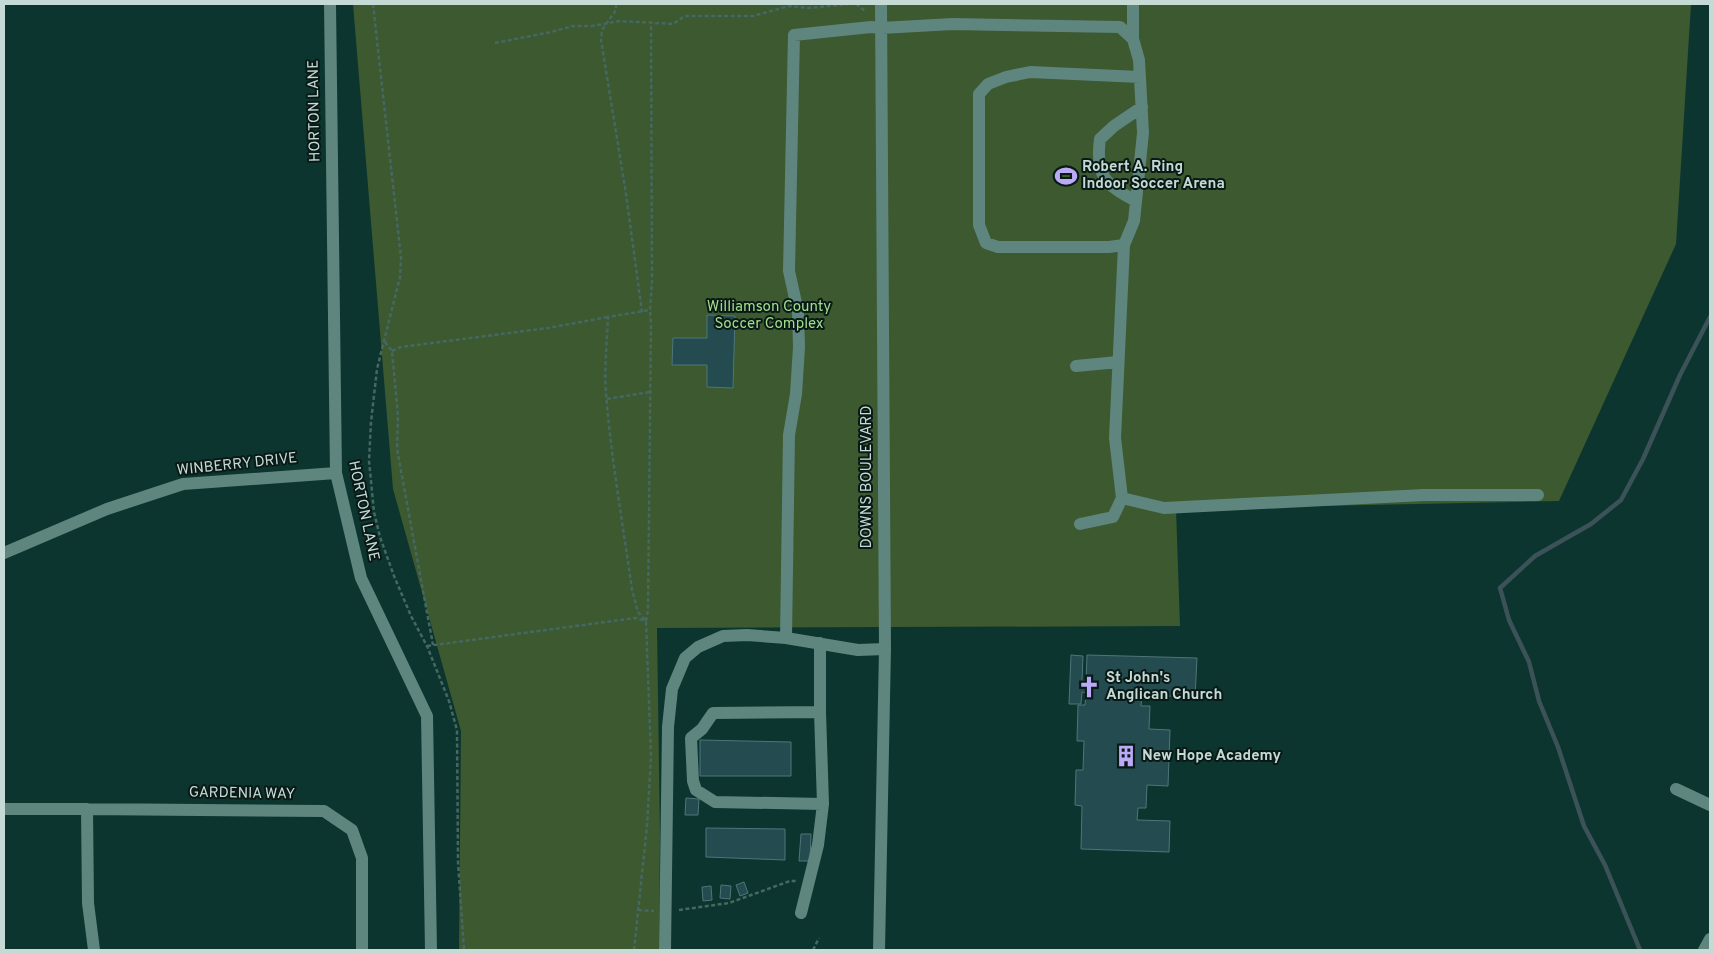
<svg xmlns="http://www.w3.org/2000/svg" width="1714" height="954" viewBox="0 0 1714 954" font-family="Overpass,sans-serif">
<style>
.green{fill:#3c5930}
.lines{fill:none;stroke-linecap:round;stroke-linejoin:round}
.stream{stroke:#3b5358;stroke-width:4.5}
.building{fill:#244c50;stroke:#4e767a}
.path{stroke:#456862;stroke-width:2.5;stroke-dasharray:4 2.5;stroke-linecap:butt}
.minor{stroke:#5e867f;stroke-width:12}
.labels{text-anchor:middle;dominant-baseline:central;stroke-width:4;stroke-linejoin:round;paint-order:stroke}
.street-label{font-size:15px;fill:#c5dad5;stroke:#091916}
.poi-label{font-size:15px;font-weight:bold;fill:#c5dad5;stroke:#091916;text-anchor:start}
.park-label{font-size:15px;fill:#a1dc8b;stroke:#091916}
</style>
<rect width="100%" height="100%" fill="#0d352f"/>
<path class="green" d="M353 4H1691L1676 244 1559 501 1176 509 1180 626 657 628 660 835 659 950H459L461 731 393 489Z"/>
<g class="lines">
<path class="stream" d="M1640 950 1605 865 1584 826 1558 747 1539 701 1529 662 1509 620 1500 588 1535 556 1591 524 1621 500 1643 459 1680 375 1710 317"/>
</g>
<path class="building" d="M707 315 735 316 733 388 707 387V365H672L673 338H707Z
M1071 655 1083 656 1082 681H1086L1087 655 1197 658 1195 697 1142 695 1141 706H1150L1149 729 1170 730 1168 786 1147 785 1146 808H1138L1137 820 1170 821 1169 852 1081 849 1082 806 1075 805 1076 770H1083L1084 741H1077L1078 705H1085L1086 693 1082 692 1081 704H1069Z
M700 740 791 742V776H700Z
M686 798 699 799 698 815H685Z
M706 828 785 829V860L706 857Z
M801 834H811L810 861H799Z
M744 882 748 893 740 896 736 885Z
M721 885 731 886 730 899 720 898Z
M711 886 712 900 703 901 702 887Z"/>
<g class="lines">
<path class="path" d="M373 4 401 258 400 277 377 369 371 422 369 461 374 512 380 537 394 576 411 616 427 646 449 701 457 730 458 862 464 950
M616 4V10L602 30 601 40 626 194 642 312
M856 4 865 11
M495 43 551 32 573 26H592L620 21 673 24 685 16H753L789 6 809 8 851 4
M385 342 392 351 398 416 397 449 433 645
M392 351 401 347 548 328 608 317
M607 399 650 392
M427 646 635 618 646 621 648 610 651 324 650 310
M638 910 654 911
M679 910 729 903 790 881H797
M634 950 647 826 651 757 646 621 638 612 632 590C623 524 611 459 606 393 604 368 607 343 608 317L650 310 652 282 651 23
M813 950 819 938"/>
<path class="minor" d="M330 4 336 473 361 578 427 716 431 950
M1133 4V39
M1136 201C1105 185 1095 175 1100 139L1114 126 1142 107
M1124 245 1115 438 1122 498 1164 508 1424 495H1538
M1076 366 1118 362
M1080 524 1113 517 1122 498
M4 553 107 509 183 484 336 473
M786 638 789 435 796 394 799 347 798 312 789 271 794 35 871 27 881 28 953 24 1120 27 1133 39 1139 60 1143 133 1134 221 1124 245 1109 247H998L986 243 979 225V94L988 84 1006 77 1030 72 1140 77
M820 712 823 804 715 802 696 790 693 781 691 738 702 729 713 713 820 712V643
M1676 789 1710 805
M4 809H87L324 811 352 830 362 858V950
M87 809 88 903 94 950
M801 913 818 845 823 804
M665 950 668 727 672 689 685 658 698 647 723 636 747 635 786 638 858 650 885 649
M879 950 885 649 881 4
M1704 950 1710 939"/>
</g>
<defs>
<g id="stadium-bare" transform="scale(1.725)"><path d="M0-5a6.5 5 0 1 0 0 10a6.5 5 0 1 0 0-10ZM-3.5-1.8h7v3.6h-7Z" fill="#bbaaf6" stroke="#091916" stroke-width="2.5" paint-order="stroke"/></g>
<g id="church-bare" transform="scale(1.725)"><path d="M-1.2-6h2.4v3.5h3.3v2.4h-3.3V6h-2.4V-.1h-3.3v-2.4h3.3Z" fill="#bbaaf6" stroke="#091916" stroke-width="2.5" paint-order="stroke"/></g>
<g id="building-bare" transform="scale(1.725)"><path d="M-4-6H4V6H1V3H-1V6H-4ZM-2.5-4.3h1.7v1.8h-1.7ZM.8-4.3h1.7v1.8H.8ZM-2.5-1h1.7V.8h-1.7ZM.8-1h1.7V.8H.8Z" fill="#bbaaf6" stroke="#091916" stroke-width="2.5" paint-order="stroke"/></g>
</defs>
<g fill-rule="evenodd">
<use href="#stadium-bare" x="1066" y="176"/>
<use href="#church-bare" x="1089" y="687"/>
<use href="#building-bare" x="1126" y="756"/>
</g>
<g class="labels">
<g class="street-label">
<text transform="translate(315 111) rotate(-91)">HORTON LANE</text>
<text transform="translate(237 465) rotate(-6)">WINBERRY DRIVE</text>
<text transform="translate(867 477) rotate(-90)">DOWNS BOULEVARD</text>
<text transform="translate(363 511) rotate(78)">HORTON LANE</text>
<text transform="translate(242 794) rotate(1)">GARDENIA WAY</text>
</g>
<g class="poi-label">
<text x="1082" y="167">Robert A. Ring<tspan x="1082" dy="17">Indoor Soccer Arena</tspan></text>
<text x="1106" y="678">St John's<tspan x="1106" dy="17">Anglican Church</tspan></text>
<text x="1142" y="756">New Hope Academy</text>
</g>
<g class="park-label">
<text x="769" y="307">Williamson County<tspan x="769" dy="17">Soccer Complex</tspan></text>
</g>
</g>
<rect width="1714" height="954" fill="none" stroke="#c5dad5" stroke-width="10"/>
</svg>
